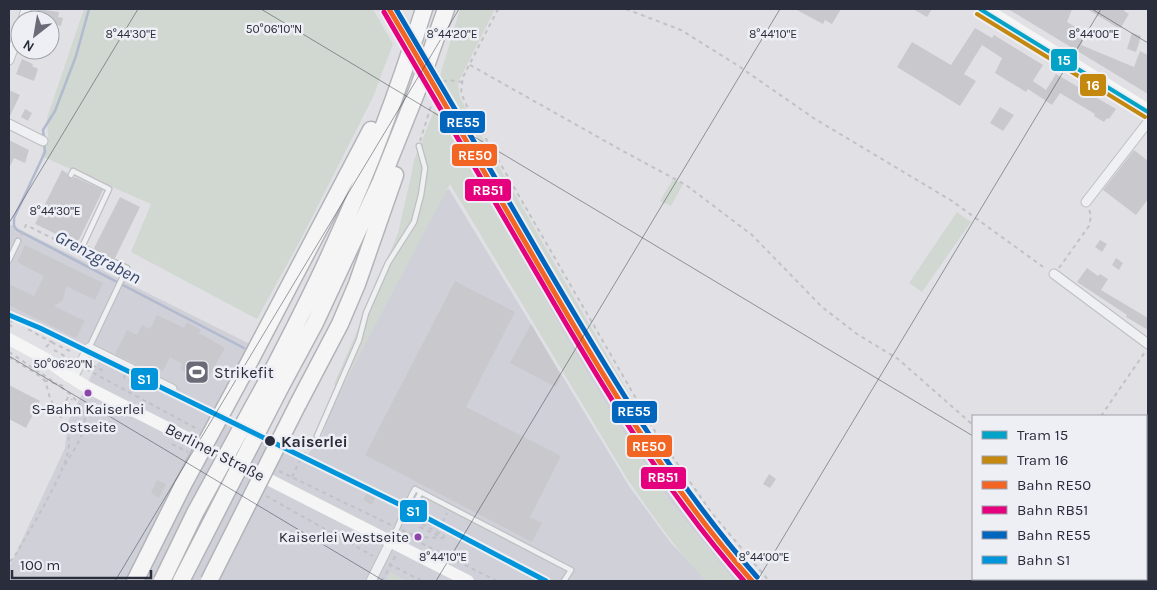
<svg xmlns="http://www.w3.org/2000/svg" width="1157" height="590" viewBox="0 0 1157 590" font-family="Karla,sans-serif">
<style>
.built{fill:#cfd0d8}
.green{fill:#d0d8d1}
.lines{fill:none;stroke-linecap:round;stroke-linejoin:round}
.stream{stroke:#b1bace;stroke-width:2.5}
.building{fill:#c9c9cd}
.lane-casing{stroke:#bfbfc3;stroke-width:7}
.street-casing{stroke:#bfbfc3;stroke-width:11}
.highway-casing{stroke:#b3b4b9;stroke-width:19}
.path{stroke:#c2c2c6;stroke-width:2;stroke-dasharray:4 4;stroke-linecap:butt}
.lane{stroke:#eff0f2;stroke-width:4.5}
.street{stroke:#eff0f2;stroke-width:9}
.secondary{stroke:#f5f5f5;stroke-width:12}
.highway{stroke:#f5f5f5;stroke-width:16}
.highway-bridge-casing{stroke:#b3b4b9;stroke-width:19;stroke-linecap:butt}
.highway-bridge{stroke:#f5f5f5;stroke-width:16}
.rail-1-casing{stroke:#eeeff4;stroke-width:9}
.rail-2-casing{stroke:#eeeff4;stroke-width:9}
.rail-3-casing{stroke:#eeeff4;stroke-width:9}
.rail-4-casing{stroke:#eeeff4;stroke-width:9}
.rail-1{stroke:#f26522;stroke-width:5}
.rail-2{stroke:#e5007d;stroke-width:5}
.rail-3{stroke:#0065bd;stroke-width:5}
.rail-4{stroke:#0095da;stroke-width:5}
.tram-1-casing{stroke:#eeeff4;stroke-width:8}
.tram-2-casing{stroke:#eeeff4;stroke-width:8}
.tram-1{stroke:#02a3c7;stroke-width:4}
.tram-2{stroke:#c4880f;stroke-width:4}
.ticks{fill:none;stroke:#292d3c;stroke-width:1;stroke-opacity:0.45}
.bus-dot{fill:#8e44ad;stroke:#eeeff4;stroke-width:2}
.stop-dot{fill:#292d3c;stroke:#eeeff4;stroke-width:2}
.labels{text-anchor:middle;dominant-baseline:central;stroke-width:5;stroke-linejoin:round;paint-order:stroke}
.bus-label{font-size:15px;fill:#292d3c;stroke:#eeeff4}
.poi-label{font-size:16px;fill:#292d3c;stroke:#eeeff4;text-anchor:start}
.stop-label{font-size:16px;font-weight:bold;fill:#292d3c;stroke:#eeeff4;text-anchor:start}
.street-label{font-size:16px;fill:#292d3c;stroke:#eeeff4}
.water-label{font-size:18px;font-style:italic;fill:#37466c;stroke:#eeeff4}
.ticks-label{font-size:12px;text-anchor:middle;fill:#292d3c;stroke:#eeeff4;stroke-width:5;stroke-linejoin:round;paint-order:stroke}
.line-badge{stroke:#eeeff4;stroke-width:2}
.badge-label{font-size:14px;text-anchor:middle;font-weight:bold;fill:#fff}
</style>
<rect width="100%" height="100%" fill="#e1e1e5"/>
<path class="built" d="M378 9H394L388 25Z
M447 98 574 316 662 460 697 509 756 581H734L671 503 618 424 575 353 441 116Z
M449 189 629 486 671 543 708 581H9V568L65 448 68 422 101 356 60 337 9 315V224L250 344 215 410 307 455 322 436 338 388 431 200Z"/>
<path class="green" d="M84 9H373L393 44 373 97 301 239 257 319 131 252 151 204 41 156 48 138 47 118Z
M460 9H495L458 83 460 98 651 432 706 509 702 514 633 411 439 79Z
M434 111 441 116 575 353 618 424 671 503 734 581H706C677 551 652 515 628 480L450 184 341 390 334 384 364 315 398 233 411 176 414 160Z
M673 179 683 184 671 206 660 201Z
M957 212 971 222 922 292 909 283Z
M390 572 407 581H386Z"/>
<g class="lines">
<path class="stream" d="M44 138 43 130 55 111 76 56 89 9
M44 144 45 152 14 218V226L17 230 244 348"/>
</g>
<path class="building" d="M38 9 59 12 58 17 63 18 61 26 50 23V20H36Z
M795 9H841L832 24 825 20 823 24Z
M913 9H932L927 17Z
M1008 9H1072L1067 22 1086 34 1081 45 1134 67 1140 51 1148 55V94Z
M1087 9H1126L1124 11 1129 14 1120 29Z
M975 28 992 38 994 35 1043 65 1033 81 1046 90 1056 74 1116 109 1109 119 1107 118 1104 122 1094 116 1095 114 1060 93 1052 105 1028 89 1026 92 995 73 1002 58 982 45 964 74 976 81 960 106 897 67 912 42 951 65Z
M1132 33 1141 36 1136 52 1127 49Z
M22 59 33 64 32 66 38 69 34 81 16 74Z
M9 90 20 95 9 118Z
M1000 107 1014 115 1003 131 990 123Z
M25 109 32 113 28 121 21 117Z
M9 140 29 150 25 163 14 158 9 168Z
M1134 150 1148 161V199L1136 215 1103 190Z
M62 170 67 173 69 178 72 179 75 177 103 190 77 244 35 224Z
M120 197 140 207 115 258 111 259 110 264 94 256 97 252 94 248Z
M1100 240 1107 244 1102 252 1095 247Z
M25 245 103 283 95 300 66 286 63 300 54 306 85 321 76 338 9 305V284L34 296 44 276 17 262Z
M1116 258 1123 263 1119 270 1112 265Z
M1087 268 1098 276 1100 274 1108 279 1101 290 1148 318V330L1126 317 1127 315 1077 282Z
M455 281 515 312 466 407 561 456 530 517 542 523 532 542 365 455Z
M157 315 184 328 187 322 201 330 199 333 225 348 207 379 198 374 196 378 180 369 182 364 170 357 163 371 157 368 155 373 115 354 127 330 137 335 142 325 150 329Z
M531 324 561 376 556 387 510 363Z
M9 385 40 401 26 428 9 419Z
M769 474 776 479 770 488 763 484Z
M157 480 166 484 159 498 151 493Z
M367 492 376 496 372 505 363 500Z"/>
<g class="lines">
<g class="lane-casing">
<path id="lane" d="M71 175 73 171 109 189 82 247 93 252
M9 260 18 241
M89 348 127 268 114 262
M317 436 359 340 366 313 388 263 414 222 421 195 425 168 419 146
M402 520 409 513 421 492
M391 541C400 524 405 506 415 489L571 570 564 581"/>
</g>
<g class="street-casing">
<path id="street" d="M23 20 26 9
M9 60 20 29
M9 124 43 141
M1086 202 1148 122
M1054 274 1148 344
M72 379 89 348 172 389
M371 581 391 541"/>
</g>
<g class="highway-casing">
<path id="highway" d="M242 376 371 130
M266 383C290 337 314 291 335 243 370 167 399 89 424 9
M280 388 315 323 381 181 419 86 446 9
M298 404 340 324 357 284 395 175
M135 581 183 485"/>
</g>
<path class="path" d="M498 9 463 77 461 93 467 106 656 433 711 512 769 581
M626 9 681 30 737 65 815 119 952 201 1046 269
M470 65 621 150 686 185 752 235 822 307 857 334 898 359 973 425
M420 141 431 106 442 82 448 80 462 82
M21 235 26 225 76 250
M79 254 81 257 116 274
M1059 268 1089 226 1091 216 1089 209
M9 320 14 323 18 321 26 325 28 329 51 342 59 338 80 348
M9 324 14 329
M46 347 51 342 72 352
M54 350 72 360
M9 352 57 384
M9 357C16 362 39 374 44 380 48 386 48 396 52 402 60 415 69 428 69 444 69 468 29 531 16 554L9 563
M92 365 106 372
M86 369 199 430
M125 375 124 378 139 385
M44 380 63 386
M61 387C99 415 85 431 65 465
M136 391 139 384
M68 397 61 411V416L64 413 72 399
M1101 416 1145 352
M172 444 188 452
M1146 469 1148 471
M279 471 391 525
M292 477 299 462 314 441
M266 496 373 556
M422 524 444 536
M439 529 447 513
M402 530 418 537 443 538 420 527 423 521 446 532 443 538
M409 534 415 540 497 581
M389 564 422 581
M1140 579 1142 581
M382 581 396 555
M985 581 987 579"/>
<use href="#lane" class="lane"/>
<use href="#street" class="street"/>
<path class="secondary" d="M986 9 1148 110
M9 339 48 360
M41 356 67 375 87 387 468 581"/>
<use href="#highway" class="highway"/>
<g class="highway-bridge-casing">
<path id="highway-bridge" d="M183 485 242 376
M162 581 195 513 266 383
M181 581 280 388
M209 581 298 404"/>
</g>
<use href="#highway-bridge" class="highway-bridge"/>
<g class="rail-1-casing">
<path id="rail-1" d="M389 9C439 93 487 177 536 261 601 373 666 484 752 581"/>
</g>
<g class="rail-2-casing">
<path id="rail-2" d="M384 12C435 99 486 187 537 274 599 381 662 488 744 581"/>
</g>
<g class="rail-3-casing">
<path id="rail-3" d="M396 9C446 93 496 179 545 264 609 373 673 482 757 577"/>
</g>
<g class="rail-4-casing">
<path id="rail-4" d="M9 315 40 328 425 517 546 581"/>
</g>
<use href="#rail-1" class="rail-1"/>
<use href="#rail-2" class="rail-2"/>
<use href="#rail-3" class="rail-3"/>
<use href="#rail-4" class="rail-4"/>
<g class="tram-1-casing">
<path id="tram-1" d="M980 9 1148 112"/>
</g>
<g class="tram-2-casing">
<path id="tram-2" d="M977 14 1145 117"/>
</g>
<use href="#tram-1" class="tram-1"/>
<use href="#tram-2" class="tram-2"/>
</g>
<path class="ticks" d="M261 9 973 436M1092 9 1148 43M9 223 138 9M9 356 384 581M1146 468 1148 464M1146 540 1148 542M115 581 459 9M436 581 780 9M757 581 1101 9M1078 581 1079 579"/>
<defs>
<g id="stadium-square" transform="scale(1.25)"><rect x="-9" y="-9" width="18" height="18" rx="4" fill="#696c77" stroke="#eeeff4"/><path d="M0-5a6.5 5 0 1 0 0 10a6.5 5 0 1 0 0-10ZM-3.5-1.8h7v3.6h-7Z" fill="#fff"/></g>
</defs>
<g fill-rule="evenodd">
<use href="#stadium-square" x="197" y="372"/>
</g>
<g class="bus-dot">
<circle cx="88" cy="393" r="4.5"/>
<circle cx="418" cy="537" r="4.5"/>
</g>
<circle class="stop-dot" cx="270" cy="441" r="6"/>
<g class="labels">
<g class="bus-label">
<text x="88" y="409">S-Bahn Kaiserlei<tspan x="88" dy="18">Ostseite</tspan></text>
<text x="409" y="537" text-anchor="end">Kaiserlei Westseite</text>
</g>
<g class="poi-label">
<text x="214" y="372">Strikefit</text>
</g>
<g class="stop-label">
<text x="281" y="441">Kaiserlei</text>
</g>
<g class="street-label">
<text transform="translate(215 452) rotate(27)">Berliner Straße</text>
</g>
<g class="water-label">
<text transform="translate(98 257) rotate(28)">Grenzgraben</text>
</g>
</g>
<g class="ticks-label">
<text x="274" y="33">50°06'10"N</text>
<text x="131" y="38">8°44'30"E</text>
<text x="452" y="38">8°44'20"E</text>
<text x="773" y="38">8°44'10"E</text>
<text x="1094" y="38">8°44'00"E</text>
<text x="55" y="215">8°44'30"E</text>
<text x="63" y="368">50°06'20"N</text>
<text x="443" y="561">8°44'10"E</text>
<text x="764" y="561">8°44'00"E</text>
</g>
<g class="line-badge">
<rect x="1050" y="48" width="28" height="24" rx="5" fill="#02a3c7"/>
<rect x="1079" y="73" width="28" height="24" rx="5" fill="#c4880f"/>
<rect x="439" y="110" width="47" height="24" rx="5" fill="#0065bd"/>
<rect x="451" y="143" width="47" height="24" rx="5" fill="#f26522"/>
<rect x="464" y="178" width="48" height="24" rx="5" fill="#e5007d"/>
<rect x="130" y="367" width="29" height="24" rx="5" fill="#0095da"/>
<rect x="611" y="400" width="47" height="24" rx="5" fill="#0065bd"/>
<rect x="626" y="434" width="47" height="24" rx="5" fill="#f26522"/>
<rect x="640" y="466" width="47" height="24" rx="5" fill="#e5007d"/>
<rect x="399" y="499" width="29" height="24" rx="5" fill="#0095da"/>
</g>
<g class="badge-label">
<text x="1064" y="65">15</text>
<text x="1093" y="90">16</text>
<text x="463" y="127">RE55</text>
<text x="475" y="160">RE50</text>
<text x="488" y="195">RB51</text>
<text x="144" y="384">S1</text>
<text x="634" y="416">RE55</text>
<text x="649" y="451">RE50</text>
<text x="663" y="482">RB51</text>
<text x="413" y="516">S1</text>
</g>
<rect width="1157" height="590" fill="none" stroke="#292d3c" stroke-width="20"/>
<rect x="972" y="415" width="175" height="165" fill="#eeeff4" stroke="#9fa1aa"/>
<rect x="982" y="431" width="25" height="8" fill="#02a3c7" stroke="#9fa1aa"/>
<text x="1017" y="440" font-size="15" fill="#292d3c">Tram 15</text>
<rect x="982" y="456" width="25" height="8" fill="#c4880f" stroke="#9fa1aa"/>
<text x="1017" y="465" font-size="15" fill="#292d3c">Tram 16</text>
<rect x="982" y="481" width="25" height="8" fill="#f26522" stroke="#9fa1aa"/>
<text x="1017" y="490" font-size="15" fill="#292d3c">Bahn RE50</text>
<rect x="982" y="506" width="25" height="8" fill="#e5007d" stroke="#9fa1aa"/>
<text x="1017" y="515" font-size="15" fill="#292d3c">Bahn RB51</text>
<rect x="982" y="531" width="25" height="8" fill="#0065bd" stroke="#9fa1aa"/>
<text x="1017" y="540" font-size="15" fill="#292d3c">Bahn RE55</text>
<rect x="982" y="556" width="25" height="8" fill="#0095da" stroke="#9fa1aa"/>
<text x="1017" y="565" font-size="15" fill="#292d3c">Bahn S1</text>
<g transform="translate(35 35) rotate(211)"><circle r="24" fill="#eeeff4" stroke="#9fa1aa"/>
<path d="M0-4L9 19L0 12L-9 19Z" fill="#696c77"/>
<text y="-8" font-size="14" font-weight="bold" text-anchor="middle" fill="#292d3c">N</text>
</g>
<path d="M12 570v8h139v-8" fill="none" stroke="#292d3c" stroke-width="2.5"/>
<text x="20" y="570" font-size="15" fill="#292d3c" stroke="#eeeff4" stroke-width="4" paint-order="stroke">100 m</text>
</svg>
